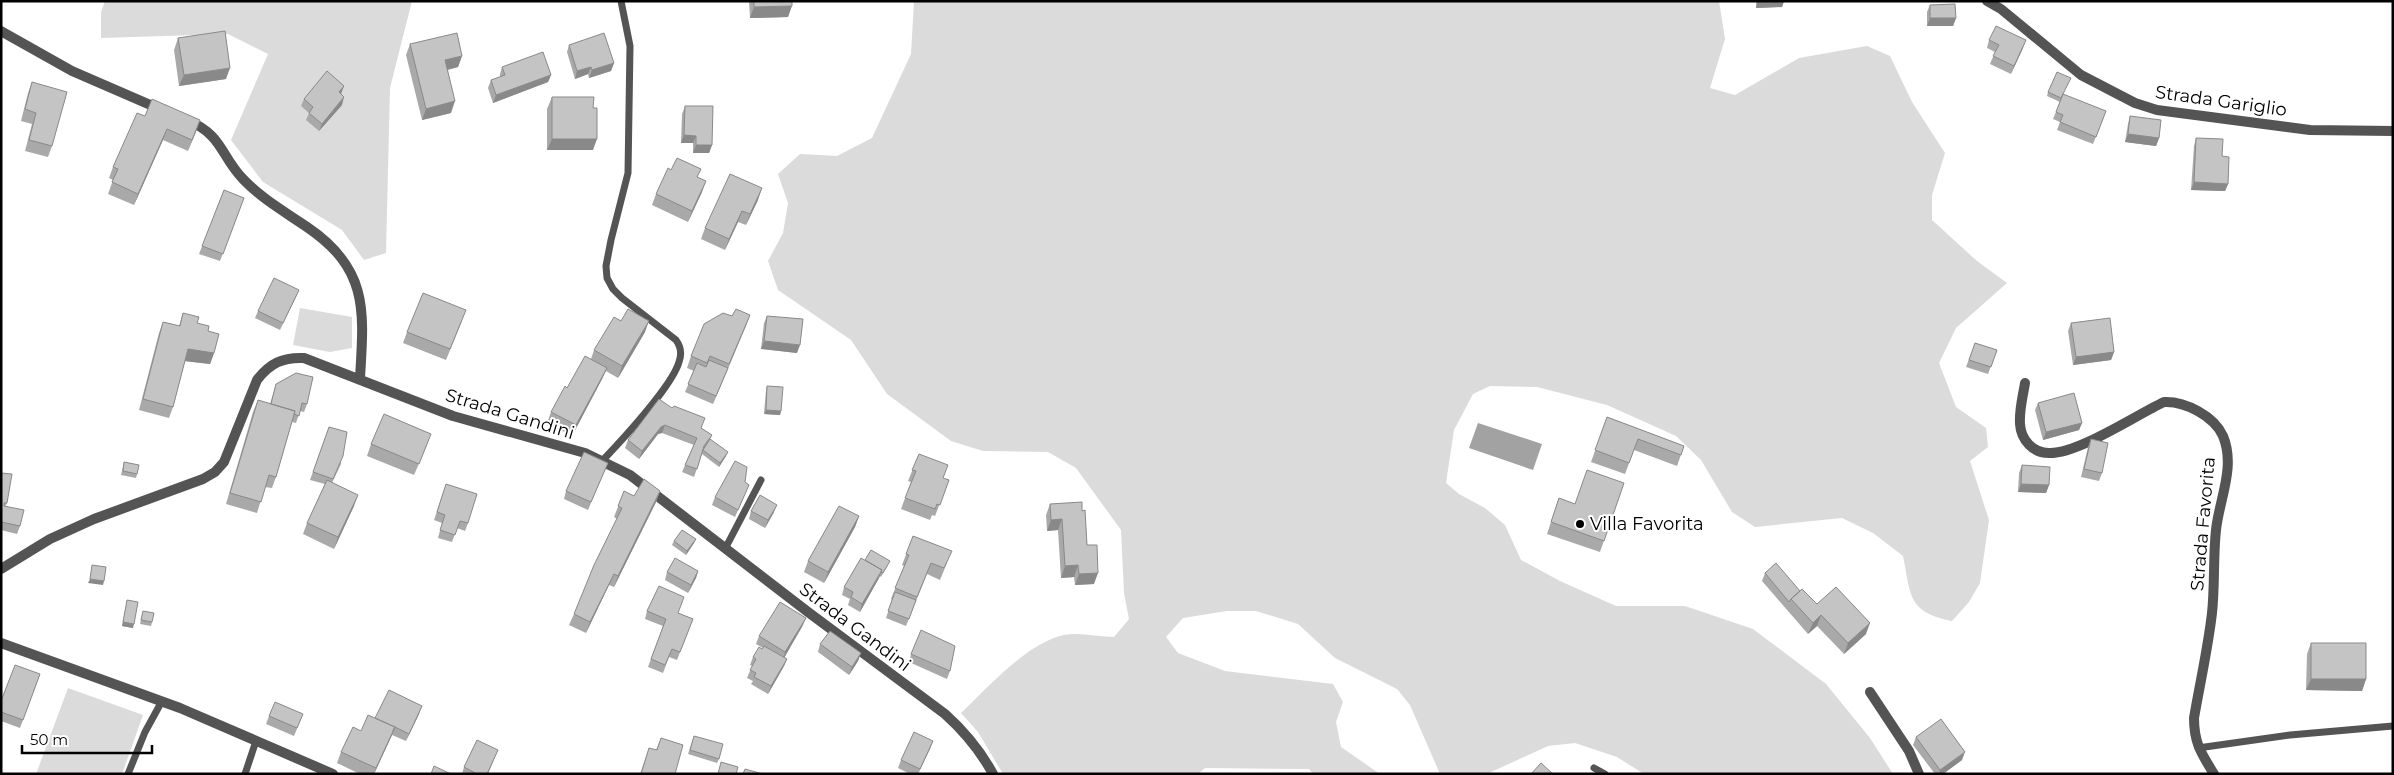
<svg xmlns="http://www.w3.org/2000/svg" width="2394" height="775" viewBox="0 0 2394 775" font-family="Montserrat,sans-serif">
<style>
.green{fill:#dbdbdb}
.water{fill:#a2a2a2}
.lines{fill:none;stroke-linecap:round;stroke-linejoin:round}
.service{stroke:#545454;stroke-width:7}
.minor{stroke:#545454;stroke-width:10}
.wall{fill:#a9a9a9}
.shaded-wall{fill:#898989}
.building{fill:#c4c4c4;stroke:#898989}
.poi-dot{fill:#000;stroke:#fff;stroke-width:2}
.labels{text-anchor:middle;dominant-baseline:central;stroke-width:4;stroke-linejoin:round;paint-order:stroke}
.street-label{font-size:18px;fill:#000;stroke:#fff}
.poi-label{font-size:18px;fill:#000;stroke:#fff;text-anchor:start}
</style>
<rect width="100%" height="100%" fill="#fff"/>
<path class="green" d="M105 1H412L390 88 386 253 364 260 342 230 263 182 231 140 268 54 228 34 101 38V12Z
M914 1H1719L1725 39 1710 88 1735 95 1799 58 1867 46 1890 56 1912 102 1945 153 1932 195V220L1977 261 2007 283 1956 328 1939 363 1956 407 1986 428 1988 447 1970 461 1989 520 1980 583 1969 602 1952 621C1907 612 1911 595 1903 556L1873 533 1842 518 1755 527 1732 512 1701 460 1676 436 1607 405 1537 387 1490 386 1473 394 1454 430 1446 483 1459 494 1485 508 1505 525 1521 560 1560 581 1616 606H1685L1753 629 1826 684 1870 738 1893 774H1644L1617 757 1575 743 1548 746 1489 773 1440 774 1410 705 1397 689 1335 658 1298 624 1256 611H1227L1183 618 1166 637 1178 653 1225 671 1333 684 1343 702 1336 722 1341 747 1380 774H1313L1309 769 1205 768 1198 774H1003L978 732 961 713C987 688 1027 643 1064 635 1079 632 1099 637 1114 637L1129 619 1124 593 1121 530 1076 468 1048 452 983 451 951 441 887 394 851 340 778 290 768 261 783 233 788 203 778 174 800 154 837 156 872 138 911 54Z
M300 308 352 317V348L330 352 293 345Z
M68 688 143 715 122 774H36Z"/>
<path class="water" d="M1478 423 1542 444 1533 470 1469 448Z"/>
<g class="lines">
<path class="service" d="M603 460C622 440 672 386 679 362 682 354 681 347 676 340L622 298 613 289 607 278 606 266 611 240 628 173 630 46 621 1
M726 547 761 480
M2198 748 2290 735 2393 726
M1594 768 1605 774
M128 774 145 732 162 701
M245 774 256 741"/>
<path class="minor" d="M1987 1 2001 9 2081 75 2135 103 2157 110 2310 130 2393 131
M1 31 72 71 162 110
M187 120C223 135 220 155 243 179 262 199 285 212 307 227 369 269 364 311 360 378
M2025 383C2023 396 2019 410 2020 424 2021 440 2033 453 2049 453 2078 454 2136 415 2164 402 2185 401 2214 416 2223 436 2236 467 2219 500 2216 530 2213 557 2215 586 2212 613 2208 648 2200 683 2194 718 2194 743 2201 753 2214 774
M1 569 50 539 94 519 203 479 215 472 224 462 257 380C270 363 283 357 304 358L453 416 585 453 630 475 808 612 945 714C965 732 980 750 993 774
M1 643 180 708 333 774
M1870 692 1909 751 1919 774"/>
</g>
<path class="wall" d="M749 1H792L788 17 750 18Z
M1756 1H1784L1782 7 1756 8Z
M1930 5 1956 18 1953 26H1927V12Z
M178 38 226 79 179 86 174 50Z
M1989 40 2023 48 2011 74 1990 64 1995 52 1987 48Z
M410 44 462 56 458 67 448 70 451 113 422 120 406 55Z
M569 45 614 63 611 71 589 78 588 74 575 79 567 52Z
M502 67 551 75 548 82 493 103 488 88 491 80 500 77V74Z
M32 82 52 146 48 157 25 151 32 124 21 121 28 93Z
M2048 92 2063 94 2103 119 2093 144 2057 130 2060 122 2053 119 2060 102 2047 96Z
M552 97 593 150H547V109Z
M304 99 342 105 319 131 306 120 309 113 301 106Z
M685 106 712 145 709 153H693V143H681L682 114Z
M145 116 200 120 188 151 163 140 134 205 108 194 113 180 109 178 113 167Z
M2130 116 2159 138 2156 146 2125 142 2128 124Z
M2196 138 2222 156 2228 184 2225 191 2191 190 2194 146Z
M671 170 698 177 702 192 688 222 652 205 656 194Z
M224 190 244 198 220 261 199 254Z
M758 200 746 225 738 222 725 250 701 239 705 228Z
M299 290 296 297 280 330 255 318 258 311Z
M183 313 208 331 214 353 210 364 185 361 173 407 169 418 139 410 159 333 163 322 179 326Z
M750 315 713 404 685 392 694 371 687 368 691 356 732 316Z
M767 316 797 353 761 349 764 323Z
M462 321 446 360 403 343 407 332Z
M621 321 645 332 618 378 606 371 602 379 572 436 547 423 551 412 567 388 591 359 594 350Z
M2071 323 2114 352 2111 360 2073 365 2068 331Z
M1975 343 1997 350 1988 374 1966 367Z
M276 384 307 404 304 412 300 411 296 423 292 422 276 477 272 488 265 487 257 513 226 504 253 412 258 400 270 404Z
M767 386 781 411 780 415 764 414 766 390Z
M2038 403 2082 423 2079 430 2043 440 2035 410Z
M672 408 712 435 710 439 726 456 719 467 702 454 694 477 682 472 694 445 662 433 658 434 639 459 625 448 628 440Z
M1607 417 1684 446 1677 466 1634 450 1625 474 1591 462Z
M329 427 341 464 332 483 354 506 334 549 303 534 307 523 325 484 310 480Z
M2091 439 2102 473 2099 481 2081 477 2088 447Z
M371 444 427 445 414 475 367 456Z
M919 454 943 478 949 480 935 516 932 515 930 520 901 509 911 482 908 481Z
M124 462 137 474 136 478 121 475Z
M608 463 588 510 564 499 566 491Z
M2022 465 2049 485 2046 493 2018 492 2019 473Z
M1 473 7 503 5 507 20 526 17 534 1 530Z
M745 482 749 485 735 517 712 505 715 497Z
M1624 483 1600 552 1547 534 1559 498 1575 504Z
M446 484 468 523 465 531 457 528 452 542 438 538 442 523 434 520Z
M624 491 634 496 660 491 656 502 614 587 609 585 586 633 569 625 574 614 617 519 614 517Z
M1050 504 1082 511 1087 545 1094 584 1075 585 1074 577 1061 578 1058 530 1047 531 1046 515Z
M751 511 774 512 765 528 749 519Z
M859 516 855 527 824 583 804 572 808 561Z
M913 536 947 563 940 580 927 574 906 626 886 618 892 600 891 599 904 566 902 565Z
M696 539 694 543 686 555 672 545 674 541Z
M865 560 888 565 881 577 880 576 860 612 848 605 850 599 842 595 844 587Z
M698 571 696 578 688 593 665 580 667 572Z
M1765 573 1800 591 1817 604 1866 634 1844 654 1817 626 1808 634 1762 581Z
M127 600 133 628 122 626Z
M143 611 152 622 151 626 140 624Z
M647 611 678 613 693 619 677 660 669 657 663 673 648 667 663 626 645 619Z
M803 625 784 657 787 659 784 666 768 694 751 684 753 681 747 678 752 666 750 665 753 657 763 648 756 644 759 636Z
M2311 643 2366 679 2362 691 2306 690 2307 654Z
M820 644 861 653 858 661 849 675 818 652Z
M911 654 950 671 947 679 909 662Z
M40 674 20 728 1 721V701Z
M303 714 294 736 266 724 269 716Z
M419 714 406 741 392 735 374 774H360L337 763 341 752 361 731Z
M694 736 719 759 717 763 688 754Z
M1916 737 1962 760 1943 774H1935L1913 745Z
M661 738 675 774H640L649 748 656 750Z
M933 741 918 774H910L898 768 901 760Z
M498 750 488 774H462L464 767Z"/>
<path class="shaded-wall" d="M1758 1H1784L1782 7 1756 8Z
M792 6 788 17 750 18 754 7Z
M1930 18H1956L1953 26H1927Z
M2026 40 2023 48 2011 74 2014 66Z
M462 56 458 67 441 71 445 60Z
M614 63 611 71 589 78 592 70Z
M591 67 588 74 575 79 577 71Z
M230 68 226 79 179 86 184 75Z
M551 75 548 82 493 103 496 95Z
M344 86 341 94 336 100 339 92Z
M344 97 342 105 319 131 322 124Z
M455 101 451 113 422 120 426 109Z
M200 120 196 132 188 151 192 140Z
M167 129 163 140 134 205 138 194Z
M2128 134 2159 138 2156 146 2125 142Z
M684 135 696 136 693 143H681Z
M552 139H597L593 150H547Z
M696 145H712L709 153H693Z
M706 181 702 192 688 222 692 211Z
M2194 182 2228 184 2225 191 2191 190Z
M762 188 758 200 746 225 750 214Z
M742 211 738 222 725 250 729 239Z
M750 315 746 326 713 404 716 396Z
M649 321 645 332 618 378 622 366Z
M764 341 800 345 797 353 761 349Z
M188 349 214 353 210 364 184 361Z
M2114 352 2111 360 2073 365 2076 357Z
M607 368 602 379 572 436 576 425Z
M766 410 781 411 780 415 764 414Z
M2082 423 2079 430 2043 440 2046 432Z
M665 425 662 433 658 434 639 459 642 451 661 427Z
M728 452 726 456 719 467 720 463Z
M2021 484 2049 485 2046 493 2018 492Z
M660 491 656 502 614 587 618 576Z
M358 495 354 506 334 549 338 537Z
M777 505 774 512 765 528 768 520Z
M859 516 855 527 824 583 828 572Z
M1062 519 1058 530 1047 531 1051 520Z
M696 539 694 543 686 555 687 551Z
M1078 565 1074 577 1061 578 1065 566Z
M882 570 879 578 860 612 862 604Z
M698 571 696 578 688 593 691 585Z
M1098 573 1094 584 1075 585 1079 574Z
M614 574 609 585 586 633 590 622Z
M90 579 104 581 103 585 88 583Z
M1821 615 1817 626 1808 634 1813 623Z
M806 618 803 625 783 660 785 652Z
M123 622 134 624 133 628 122 626Z
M1870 623 1866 634 1844 654 1848 643Z
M861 653 858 661 849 675 852 667Z
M787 659 784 666 768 694 771 686Z
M2311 679H2366L2362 691 2306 690Z
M422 706 419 714 406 741 409 734Z
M395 727 392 735 374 774 376 768Z
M933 741 930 749 918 774 920 769Z
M1965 752 1962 760 1943 774H1939L1940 770Z"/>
<path class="building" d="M754 1H792V6L754 7Z
M1955 4 1956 18H1930V5Z
M1996 26 2026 40 2014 66 1993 56 1999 45 1989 40Z
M225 31 230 68 184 75 178 38Z
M457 33 462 56 445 60 455 101 426 109 410 44Z
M604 33 614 63 592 70 591 67 577 71 569 45Z
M543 52 551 75 496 95 491 80 505 75 502 67Z
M327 71 344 86 339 92 344 97 322 124 309 113 313 107 304 99Z
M2057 72 2071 78 2061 98 2048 92Z
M32 82 67 92 52 146 29 140 36 113 25 109Z
M2063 94 2106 111 2096 137 2060 122 2063 115 2056 112Z
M552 97H594L593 108H597V139H552Z
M152 99 200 120 192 140 167 129 138 194 112 182 118 169 113 167 137 113 145 116Z
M685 106H713L712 145H696V136L684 135Z
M2130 116 2161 120 2159 138 2128 134Z
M2196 138 2223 139 2222 156 2229 157 2228 184 2194 182Z
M677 158 701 169 697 177 706 181 692 211 656 194 668 168 671 170Z
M730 174 762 188 750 214 742 211 729 239 705 228Z
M224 190 244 198 223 254 202 246Z
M274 278 299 290 283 323 258 311Z
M423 293 466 310 450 349 407 332Z
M628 309 649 321 622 366 594 350 614 317 621 321Z
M736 309 750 315 729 364 710 356 707 363 691 356 704 324 723 313 732 316Z
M183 313 199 317 197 323 209 326 208 331 219 334 214 353 188 349 173 407 143 399 163 322 180 326Z
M767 316 803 319 800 345 764 341Z
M2110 318 2114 352 2076 357 2071 323Z
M1975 343 1997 350 1991 367 1969 360Z
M585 356 607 368 576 425 551 412 565 386 567 388Z
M709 360 728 368 716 396 688 384 697 363 706 367Z
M296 373 313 377 307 404 302 403 299 416 294 414 295 411 271 404 276 384Z
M767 386 783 387 781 411 766 410Z
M2074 393 2082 423 2046 432 2038 403Z
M659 399 672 408 674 406 705 418 701 428 712 435 704 446 697 469 685 465 697 438 665 425 661 427 642 451 628 440Z
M258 400 295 411 276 477 269 475 261 502 230 493Z
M384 414 431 434 419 464 371 444Z
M1607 417 1684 446 1681 455 1638 439 1629 463 1595 450Z
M329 427 347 432 343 456 333 479 313 472Z
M710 439 728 452 720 463 703 450Z
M2091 439 2108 443 2102 473 2084 469Z
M584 452 608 463 591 502 566 491Z
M919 454 948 465 943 478 949 480 940 505 937 504 935 509 905 498 916 471 912 470Z
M735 461 747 467 745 482 749 485 738 510 715 497Z
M124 462 139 465 137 474 123 471Z
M2022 465 2050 467 2049 485 2021 484Z
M1587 470 1624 483 1604 541 1551 522 1559 498 1575 504Z
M1 473 12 474 7 503H4V506L24 510 20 526 1 522Z
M644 479 660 491 618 576 614 574 590 622 574 614 594 565 622 508 618 506 624 491 634 496Z
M327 480 358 495 338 537 307 523Z
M446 484 477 494 468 523 460 521 455 535 440 530 445 515 437 512Z
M760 495 777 505 768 520 751 511Z
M1082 502V511L1085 510 1087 545H1097L1098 573 1079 574 1078 565 1065 566 1062 519 1051 520 1050 504Z
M839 506 859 516 828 572 808 561Z
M682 530 696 539 687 551 674 541Z
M913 536 952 551 944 568 931 563 917 597 895 588 909 555 906 554Z
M871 550 890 561 883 573 881 572 882 570 865 560Z
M675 558 698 571 691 585 667 572Z
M861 558 882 570 862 604 851 597 853 592 844 587Z
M1776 563 1800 591 1791 599 1789 602 1765 573Z
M92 565 106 567 104 581 90 579Z
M659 586 684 597 678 613 693 619 680 652 672 649 665 665 651 659 666 619 647 611Z
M1836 587 1870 623 1848 643 1821 615 1813 623 1791 599 1802 589 1817 604Z
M895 592 916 600 909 619 888 611Z
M127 600 138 602 134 624 123 622Z
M780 602 806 618 785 652 759 636Z
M143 611 154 613 152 622 141 620Z
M921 630 955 646 950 671 911 654Z
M830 631 861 653 852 667 820 644Z
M2311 643H2366V679H2311Z
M764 646 787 659 771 686 754 677 756 673 750 670 756 659 753 657 759 647 762 649Z
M15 665 40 674 23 720 1 712V701Z
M389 690 422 706 409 734 395 727 393 731 395 727 375 718Z
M275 702 303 714 297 728 269 716Z
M368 715 395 727 376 768 341 752 353 727 361 731Z
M1941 719 1965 752 1940 770 1916 737Z
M914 732 933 741 920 769 901 760Z
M694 736 723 744 719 759 690 750Z
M661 738 683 745 675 774H641L649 748 657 750Z
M477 740 498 750 487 774H477L464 767Z
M721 762 738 767 736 774H718Z
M1541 763 1553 774H1531Z
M434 766 451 774H431Z
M745 769 763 774H743Z"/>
<circle class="poi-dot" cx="1580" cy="524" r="5"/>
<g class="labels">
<g class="street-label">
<text transform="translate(2221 101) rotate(8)">Strada Gariglio</text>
<text transform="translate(510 414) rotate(17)">Strada Gandini</text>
<text transform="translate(2203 524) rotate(-85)">Strada Favorita</text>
<text transform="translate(855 627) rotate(37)">Strada Gandini</text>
</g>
<g class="poi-label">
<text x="1590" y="524">Villa Favorita</text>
</g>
</g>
<rect width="2394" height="775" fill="none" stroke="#000000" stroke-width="5"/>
<path d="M22 745v8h130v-8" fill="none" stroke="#000000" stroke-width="2.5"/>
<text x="30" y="745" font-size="15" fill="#000000" stroke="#ffffff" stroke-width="4" paint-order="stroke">50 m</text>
</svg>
